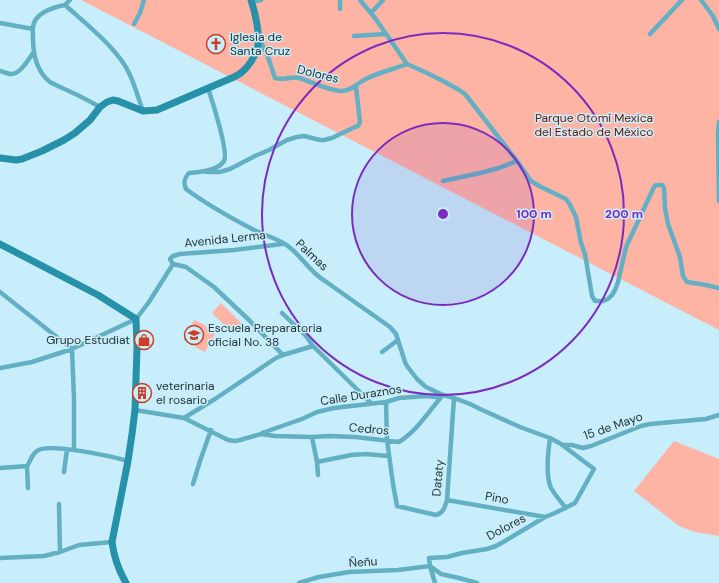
<svg xmlns="http://www.w3.org/2000/svg" width="719" height="583" viewBox="0 0 719 583" font-family="'DM Sans',sans-serif">
<style>
.green{fill:#fdb4a4}
.lines{fill:none;stroke-linecap:round;stroke-linejoin:round}
.minor{stroke:#63b0c4;stroke-width:4.5}
.secondary{stroke:#2691a9;stroke-width:7}
.ring{fill:none;stroke:#7b2cbf;stroke-width:2}
.labels{text-anchor:middle;dominant-baseline:central;stroke-width:3;stroke-linejoin:round;paint-order:stroke}
.poi-label{font-size:12px;fill:#243438;stroke:#c7eefa;text-anchor:start}
.street-label{font-size:12px;fill:#243438;stroke:#c7eefa}
.park-label{font-size:12px;fill:#691405;stroke:#c7eefa}
.centre{fill:#7b2cbf;stroke:#c7eefa;stroke-width:2}
.ring-label{font-size:12px;text-anchor:middle;font-weight:bold;fill:#7b2cbf;stroke:#c7eefa;stroke-width:3;stroke-linejoin:round;paint-order:stroke}
</style>
<rect width="100%" height="100%" fill="#c7eefa"/>
<path class="green" d="M81 0H719V330Z
M221 303 243 325 233 334 212 313Z
M194 320 205 325 194 346 184 340Z
M205 326 216 332 205 352 195 347Z
M674 441 719 459V536L695 532 679 526 634 491Z"/>
<g class="lines">
<path class="minor" d="M360 0 375 18 407 64 427 73 445 82 459 90 465 94 517 161 531 181 541 187 566 199 569 203 576 217 581 243 585 254 592 296 595 301H603L608 299 612 295 615 290 618 282 626 247 654 187 656 185H662L664 188 665 208 668 224 680 257 683 276 687 282 706 285 719 288
M701 0 713 16 719 29
M252 2 261 0
M65 5C55 7 38 12 34 23 32 27 33 33 33 38 33 54 36 71 50 82 57 86 65 89 73 93 82 97 91 102 100 107
M65 5C85 23 118 49 129 73 135 85 138 98 143 111
M65 5 70 0
M340 9V0
M371 13 383 0
M0 23 33 29
M134 24 140 13 144 0
M650 34 682 0
M354 36 385 34
M260 38 263 47 267 54 275 78C283 81 291 76 299 78 312 82 327 90 341 91 352 91 357 83 366 79 377 73 394 69 407 64
M0 71C3 72 6 73 10 74 20 75 28 60 33 53
M208 88C212 100 229 153 224 161 218 171 199 172 189 173 185 177 183 183 186 189 206 204 231 218 254 230 264 235 275 238 285 244 301 254 309 272 325 281L390 327 396 334 398 340 405 362 407 366 417 379 426 387 443 395 454 398 470 404 480 409 520 427 550 438 561 444 594 469 575 503 555 513 545 517 505 541 496 546 487 549 462 553 447 557 429 558 430 566 435 583
M719 122 718 134 719 201
M207 172H220L230 169 255 156 269 150 287 140 297 137 304 136 320 140H324L332 138 355 127 358 126 360 122 356 87
M443 181 480 173 499 168 517 161
M173 264 186 267 214 287 249 320 283 355
M173 264 170 259 173 256 180 254 234 250 282 244
M0 292 72 349 74 399V450
M282 313 306 336 313 346
M382 352 398 340
M0 368 32 362 72 349 136 319 149 302 173 264
M386 402 387 440 393 484 397 506 436 515C444 513 445 506 447 500L454 398
M135 410 184 418 228 440 235 441 240 440 261 434 275 436 312 437 329 436 355 437 399 442C417 431 429 411 443 395
M184 418 215 399 276 358 283 355 313 346 371 403
M262 433 302 419 317 412 334 408 386 402 399 398 427 396 435 397 443 395
M312 437 317 462 318 475
M550 438C548 452 545 475 551 488 555 495 561 502 566 508
M562 445H572L583 448 591 446 641 426 650 424 706 419 719 415
M317 462 351 455 366 454 388 456
M27 466 28 488
M0 468 27 466C30 462 32 454 37 451 48 442 114 457 128 461
M64 472 67 449
M193 484 200 461 211 430
M447 500 545 517
M59 504 60 552
M0 558 44 556 60 552 79 545 112 542
M430 566 441 574 459 578 477 583
M299 583 319 577 349 572 398 570 430 566"/>
<path class="secondary" d="M0 158 16 160 22 159 42 151 64 140 75 133 90 120 100 107 107 102 113 100 118 101 143 111 157 110 234 77C236 76 240 74 242 72 248 67 255 57 257 49 261 37 255 12 251 0
M0 244 98 295 136 319 137 348 135 410 132 434 128 461 112 542C114 558 118 569 126 583"/>
</g>
<circle cx="443" cy="214" r="91" fill="#7b2cbf" fill-opacity=".12"/>
<g class="ring">
<circle cx="443" cy="214" r="91"/>
<circle cx="443" cy="214" r="181"/>
</g>
<defs>
<g id="church-ring" transform="scale(1)"><circle r="9.5" fill="#c7eefa" stroke="#ca3f25" stroke-width="1.5"/><path d="M-1.2-6h2.4v3.5h3.3v2.4h-3.3V6h-2.4V-.1h-3.3v-2.4h3.3Z" fill="#ca3f25"/></g>
<g id="school-ring" transform="scale(1)"><circle r="9.5" fill="#c7eefa" stroke="#ca3f25" stroke-width="1.5"/><path d="M0-5L7-2L0 1L-7-2ZM-4 1L0 2.5L4 1V4Q0 6-4 4Z" fill="#ca3f25"/></g>
<g id="shop-ring" transform="scale(1)"><circle r="9.5" fill="#c7eefa" stroke="#ca3f25" stroke-width="1.5"/><path d="M-5-2.5h2.3a2.7 3.5 0 0 1 5.4 0H5L5.5 6h-11ZM-1.5-2.5h3a1.5 2.3 0 0 0-3 0Z" fill="#ca3f25"/></g>
<g id="building-ring" transform="scale(1)"><circle r="9.5" fill="#c7eefa" stroke="#ca3f25" stroke-width="1.5"/><path d="M-4-6H4V6H1V3H-1V6H-4ZM-2.5-4.3h1.7v1.8h-1.7ZM.8-4.3h1.7v1.8H.8ZM-2.5-1h1.7V.8h-1.7ZM.8-1h1.7V.8H.8Z" fill="#ca3f25"/></g>
</defs>
<g fill-rule="evenodd">
<use href="#church-ring" x="216" y="44"/>
<use href="#school-ring" x="194" y="335"/>
<use href="#shop-ring" x="144" y="340"/>
<use href="#building-ring" x="142" y="393"/>
</g>
<g class="labels">
<g class="poi-label">
<text x="230" y="37">Iglesia de<tspan x="230" dy="14">Santa Cruz</tspan></text>
<text x="208" y="328">Escuela Preparatoria<tspan x="208" dy="14">oficial No. 38</tspan></text>
<text x="130" y="340" text-anchor="end">Grupo Estudiat</text>
<text x="156" y="386">veterinaria<tspan x="156" dy="14">el rosario</tspan></text>
</g>
<g class="street-label">
<text transform="translate(318 74) rotate(14)">Dolores</text>
<text transform="translate(225 239) rotate(-6)">Avenida Lerma</text>
<text transform="translate(312 255) rotate(43)">Palmas</text>
<text transform="translate(361 395) rotate(-9)">Calle Duraznos</text>
<text transform="translate(613 426) rotate(-19)">15 de Mayo</text>
<text transform="translate(369 429) rotate(5)">Cedros</text>
<text transform="translate(438 478) rotate(-85)">Dataty</text>
<text transform="translate(497 498) rotate(10)">Pino</text>
<text transform="translate(506 527) rotate(-28)">Dolores</text>
<text transform="translate(363 562) rotate(-4)">Ñeñu</text>
</g>
<g class="park-label">
<text x="594" y="118">Parque Otomí Mexica<tspan x="594" dy="14">del Estado de México</tspan></text>
</g>
</g>
<circle cx="443" cy="214" r="6" class="centre"/>
<g class="ring-label">
<text x="534" y="218">100 m</text>
<text x="624" y="218">200 m</text>
</g>
</svg>
